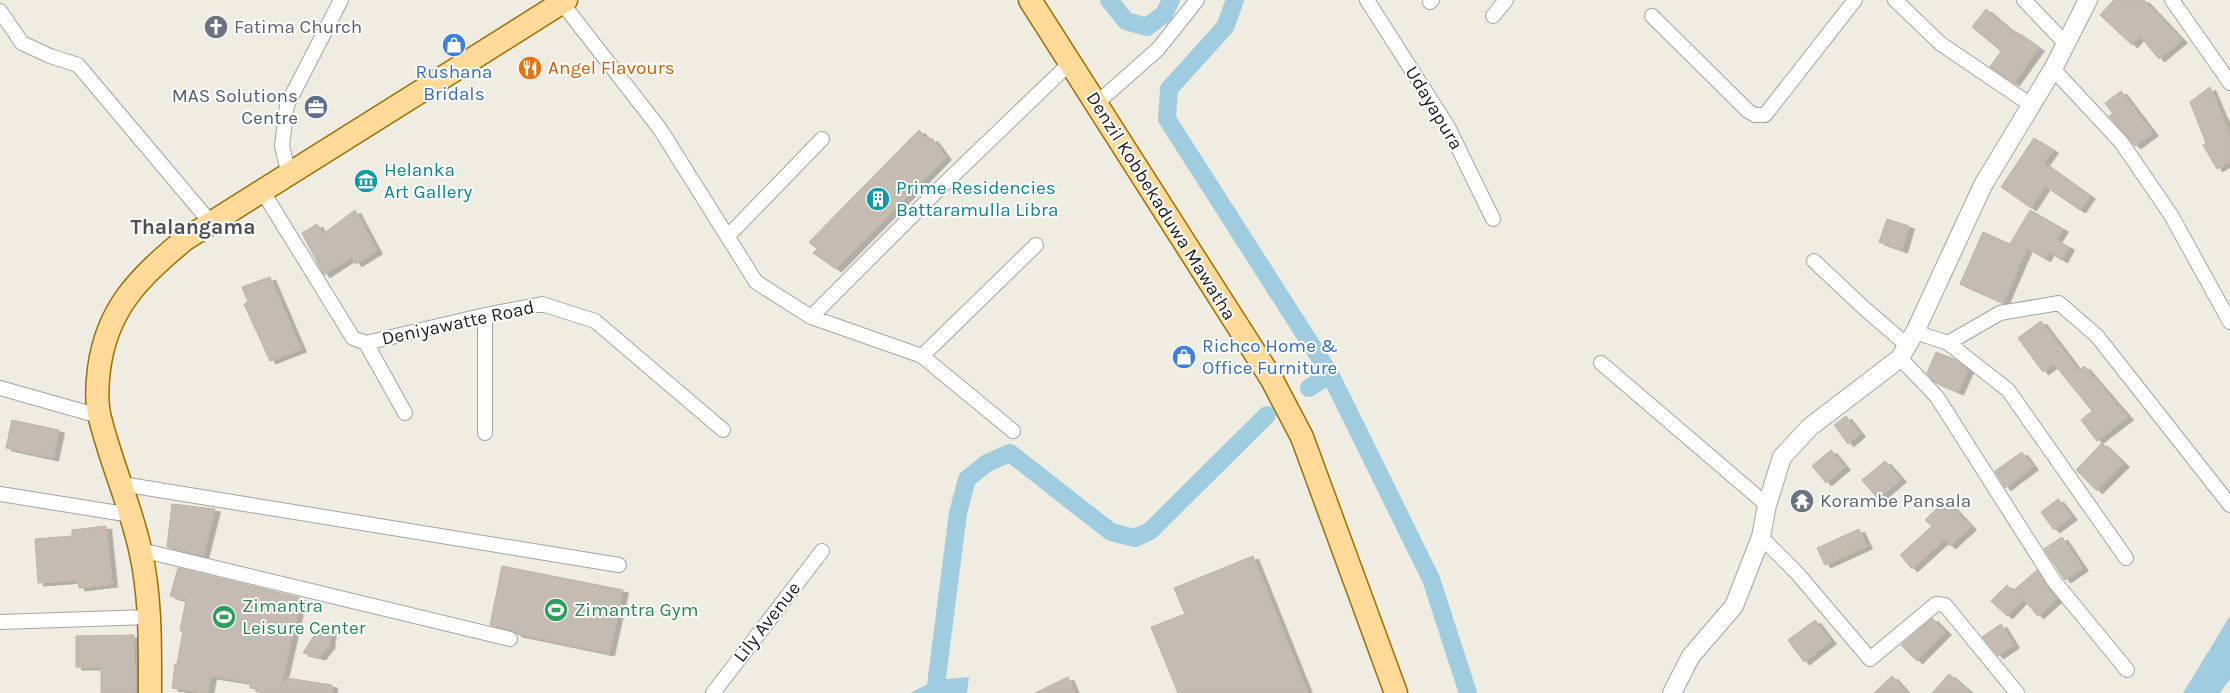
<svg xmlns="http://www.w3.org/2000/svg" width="2230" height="693" viewBox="0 0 2230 693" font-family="Karla,sans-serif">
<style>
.water{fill:#a0ccdf}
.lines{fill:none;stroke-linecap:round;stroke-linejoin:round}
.canal{stroke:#a0ccdf;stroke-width:18}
.building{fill:#c4bbb2;stroke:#c1b3a4;filter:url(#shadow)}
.minor-casing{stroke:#a4a4a4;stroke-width:16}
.tertiary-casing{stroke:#a4a4a4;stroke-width:20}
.primary-casing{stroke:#977100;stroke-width:25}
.minor{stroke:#fff;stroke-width:14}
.tertiary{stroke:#fff;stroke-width:18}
.primary{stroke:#ffda98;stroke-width:22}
.labels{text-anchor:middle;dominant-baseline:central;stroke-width:4;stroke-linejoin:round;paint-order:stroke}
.worship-label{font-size:19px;fill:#5b616d;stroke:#fff;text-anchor:start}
.food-label{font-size:19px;fill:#c56008;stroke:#fff;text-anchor:start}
.shop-label{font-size:19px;fill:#366cbe;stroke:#fff}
.service-label{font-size:19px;fill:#4e5e75;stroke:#fff;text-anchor:end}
.street-label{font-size:19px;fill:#1d1d1d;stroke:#fff}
.culture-label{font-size:19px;fill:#0d838f;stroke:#fff;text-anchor:start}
.leisure-label{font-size:19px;fill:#27864d;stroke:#fff;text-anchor:start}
.quarter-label{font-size:21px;font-weight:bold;fill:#505050;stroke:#fff}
</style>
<defs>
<filter id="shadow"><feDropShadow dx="5.5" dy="3" stdDeviation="0" flood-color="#0004"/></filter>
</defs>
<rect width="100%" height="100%" fill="#efece2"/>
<path class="water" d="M2230 616V679L2220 693H2183Z
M969 677 967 693H910L936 680Z"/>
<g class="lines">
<path class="canal" d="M1109 0 1126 21 1147 27 1164 14 1171 0
M1235 0 1225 27 1169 89 1167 119 1330 374 1431 579 1468 693
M1309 388 1330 374
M935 693 958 513 967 479 987 463 1010 453 1111 532 1135 538 1150 531 1267 415"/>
</g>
<path class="building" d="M2114 0H2144L2182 40 2159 59 2140 36 2132 45 2100 15Z
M1986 9 2014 33 2015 31 2039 48 2014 83 1990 67 2001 51 1972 27Z
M2210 87 2230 134V161L2217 169 2203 145 2206 143 2190 102Z
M2121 91 2153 133 2135 146 2109 116 2113 114 2105 103Z
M919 130 929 141 932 138 946 157 836 269 813 253 817 249 809 242Z
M2034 138 2053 150 2044 163 2090 196 2080 210 2045 186 2031 208 2001 187Z
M355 210 377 251 356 264 352 257 324 275 302 233 317 224 323 234Z
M2030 210 2063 229 2056 240 2069 247 2062 260 2049 252 2045 259 2027 248 2003 303 1960 284 1983 232 2010 244Z
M1887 219 1909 226 1902 250 1879 242Z
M270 277 301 349 270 361 244 304 248 302 242 287Z
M2041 321 2079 371 2084 366 2128 417 2097 441 2081 420 2092 411 2054 364 2043 372 2018 338Z
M1936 352 1956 360 1968 370 1958 392 1934 382 1927 373Z
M1846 416 1860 434 1848 444 1834 425Z
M12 420 59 430 53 458 6 448Z
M2102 443 2124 464 2097 491 2076 470Z
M1831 450 1845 467 1826 483 1812 466Z
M2022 452 2033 467 2005 488 1995 471Z
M1885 461 1901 479 1878 499 1862 480Z
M2058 499 2072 517 2054 530 2041 512Z
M1946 500 1971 527 1950 546 1944 540 1912 569 1900 555 1932 526 1925 520Z
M172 504 215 509 203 556 167 547Z
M106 526 112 584 79 588 78 580 38 583 35 539 72 536V530Z
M1859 529 1867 546 1825 565 1817 548Z
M2062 537 2083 568 2065 580 2044 549Z
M1253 556 1308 693H1178L1151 627 1185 614 1174 588Z
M502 566 623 590 609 653 517 634 512 630 490 625Z
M178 568 301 598 280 689 287 678 332 685V693H260V689L250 688V682L211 676 208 693 172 688 175 664H177L183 631H180L186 600 170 596Z
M2037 570 2057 599 2038 616 2023 599 2007 616 1991 601 2007 585 2013 591Z
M1932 618 1946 632 1917 661 1901 645Z
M1815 620 1831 641 1804 662 1788 640Z
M2001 624 2014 645 1998 656 1982 637Z
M319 628 331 629 329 646 320 657 303 653Z
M134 635 135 693H101V667H76V636Z
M1949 674 1971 693H1932Z
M1892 676 1907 693H1874Z
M1068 677 1075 693H1035Z"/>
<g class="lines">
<g class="minor-casing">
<path id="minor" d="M1367 0 1448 127 1493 219
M1895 0 1941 44 2031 105
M2024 0 2066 44
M2172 0 2230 83
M1430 2 1432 0
M562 3 660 129 756 282 811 317 922 356 1013 431
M0 11 22 43 50 56 78 65 211 223
M1493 16 1506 0
M1652 16 1748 111 1755 115H1765L1855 0
M2053 69 2121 142 2171 215 2230 322
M1096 104 1158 49 1197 0
M289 175 282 146 287 105 341 0
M263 192 353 338 366 343 485 315 542 304 595 321 723 430
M729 235 822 139
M1814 261 1865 309 1908 346
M485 315V433
M811 317 940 188 1070 63
M1915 332 1948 343 2008 390 2126 558
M366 343 405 413
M1948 343 2000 313 2059 303 2097 336 2230 505
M922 356 1036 245
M1900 358 1937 397 2054 581 2127 670
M1601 363 1767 505
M0 388 99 416
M122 484 619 565
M0 494 131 515
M1761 537 1797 573 1870 659 1936 604 1945 605 2017 693
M141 550 510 639
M0 622 149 617
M713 693 822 551"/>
</g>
<g class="tertiary-casing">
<path id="tertiary" d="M1672 693 1691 656 1734 606 1761 537 1767 505 1782 457 1810 427 1900 358 1915 332 1983 185 2053 69 2088 0"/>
</g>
<g class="primary-casing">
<path id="primary" d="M1030 0 1271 378 1302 437 1396 693
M150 693C150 645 151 596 140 549 130 504 111 463 100 418 96 403 97 385 99 369 107 308 139 278 184 240L566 0"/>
</g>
<use href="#minor" class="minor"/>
<use href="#tertiary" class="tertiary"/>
<use href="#primary" class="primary"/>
</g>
<defs>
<g id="church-disc" transform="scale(1.25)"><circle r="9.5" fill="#6b7280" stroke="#fff"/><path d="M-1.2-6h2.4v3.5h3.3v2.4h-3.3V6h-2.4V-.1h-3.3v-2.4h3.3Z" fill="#fff"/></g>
<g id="shop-disc" transform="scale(1.25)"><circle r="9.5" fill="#3f7fe0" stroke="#fff"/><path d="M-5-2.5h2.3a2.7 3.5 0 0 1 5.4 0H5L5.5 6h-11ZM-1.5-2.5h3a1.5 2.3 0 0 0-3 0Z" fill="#fff"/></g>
<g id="restaurant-disc" transform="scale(1.25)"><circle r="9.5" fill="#e8710a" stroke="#fff"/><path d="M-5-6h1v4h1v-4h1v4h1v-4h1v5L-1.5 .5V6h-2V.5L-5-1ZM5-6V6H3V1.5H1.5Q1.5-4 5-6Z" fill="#fff"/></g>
<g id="office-disc" transform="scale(1.25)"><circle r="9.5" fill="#5c6f8a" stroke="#fff"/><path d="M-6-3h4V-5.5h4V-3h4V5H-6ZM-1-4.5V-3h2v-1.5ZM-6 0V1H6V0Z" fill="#fff"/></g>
<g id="museum-disc" transform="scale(1.25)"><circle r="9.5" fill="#0f9aa8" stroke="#fff"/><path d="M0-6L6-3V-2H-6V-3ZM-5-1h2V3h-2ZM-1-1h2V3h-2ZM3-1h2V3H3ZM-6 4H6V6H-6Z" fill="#fff"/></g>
<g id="building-disc" transform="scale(1.25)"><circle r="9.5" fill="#0f9aa8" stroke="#fff"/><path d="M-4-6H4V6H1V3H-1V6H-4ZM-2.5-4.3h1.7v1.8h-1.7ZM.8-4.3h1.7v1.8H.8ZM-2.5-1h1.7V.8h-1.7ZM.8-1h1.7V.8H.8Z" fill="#fff"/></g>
<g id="temple-disc" transform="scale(1.25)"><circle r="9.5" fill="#6b7280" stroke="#fff"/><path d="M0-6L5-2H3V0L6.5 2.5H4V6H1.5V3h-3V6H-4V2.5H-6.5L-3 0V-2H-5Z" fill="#fff"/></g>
<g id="stadium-disc" transform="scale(1.25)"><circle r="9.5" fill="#2e9e5b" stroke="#fff"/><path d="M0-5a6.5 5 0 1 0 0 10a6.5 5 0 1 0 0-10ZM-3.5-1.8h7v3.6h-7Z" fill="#fff"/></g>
</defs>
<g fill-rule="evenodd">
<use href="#church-disc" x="216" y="27"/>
<use href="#shop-disc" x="454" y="45"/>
<use href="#restaurant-disc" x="530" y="68"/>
<use href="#office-disc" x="316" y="107"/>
<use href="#museum-disc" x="366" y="181"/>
<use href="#building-disc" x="878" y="199"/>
<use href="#shop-disc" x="1184" y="357"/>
<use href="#temple-disc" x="1802" y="501"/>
<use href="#stadium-disc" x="556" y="610"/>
<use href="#stadium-disc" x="224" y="617"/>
</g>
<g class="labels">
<g class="worship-label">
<text x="234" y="27">Fatima Church</text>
<text x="1820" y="501">Korambe Pansala</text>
</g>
<g class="food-label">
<text x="548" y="68">Angel Flavours</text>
</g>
<g class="shop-label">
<text x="454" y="72">Rushana<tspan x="454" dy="22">Bridals</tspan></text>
<text x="1202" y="346" text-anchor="start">Richco Home &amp;<tspan x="1202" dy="22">Office Furniture</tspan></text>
</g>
<g class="service-label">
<text x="298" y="96">MAS Solutions<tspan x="298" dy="22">Centre</tspan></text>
</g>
<g class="street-label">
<text transform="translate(1434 108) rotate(59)">Udayapura</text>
<text transform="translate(1161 206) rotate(58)">Denzil Kobbekaduwa Mawatha</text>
<text transform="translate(458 323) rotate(-12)">Deniyawatte Road</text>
<text transform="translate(767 622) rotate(-52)">Lily Avenue</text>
</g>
<g class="culture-label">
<text x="384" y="170">Helanka<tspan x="384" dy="22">Art Gallery</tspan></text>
<text x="896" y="188">Prime Residencies<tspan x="896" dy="22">Battaramulla Libra</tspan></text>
</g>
<g class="leisure-label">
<text x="242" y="606">Zimantra<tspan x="242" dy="22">Leisure Center</tspan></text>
<text x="574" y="610">Zimantra Gym</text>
</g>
<g class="quarter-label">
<text x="193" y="227">Thalangama</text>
</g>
</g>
</svg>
